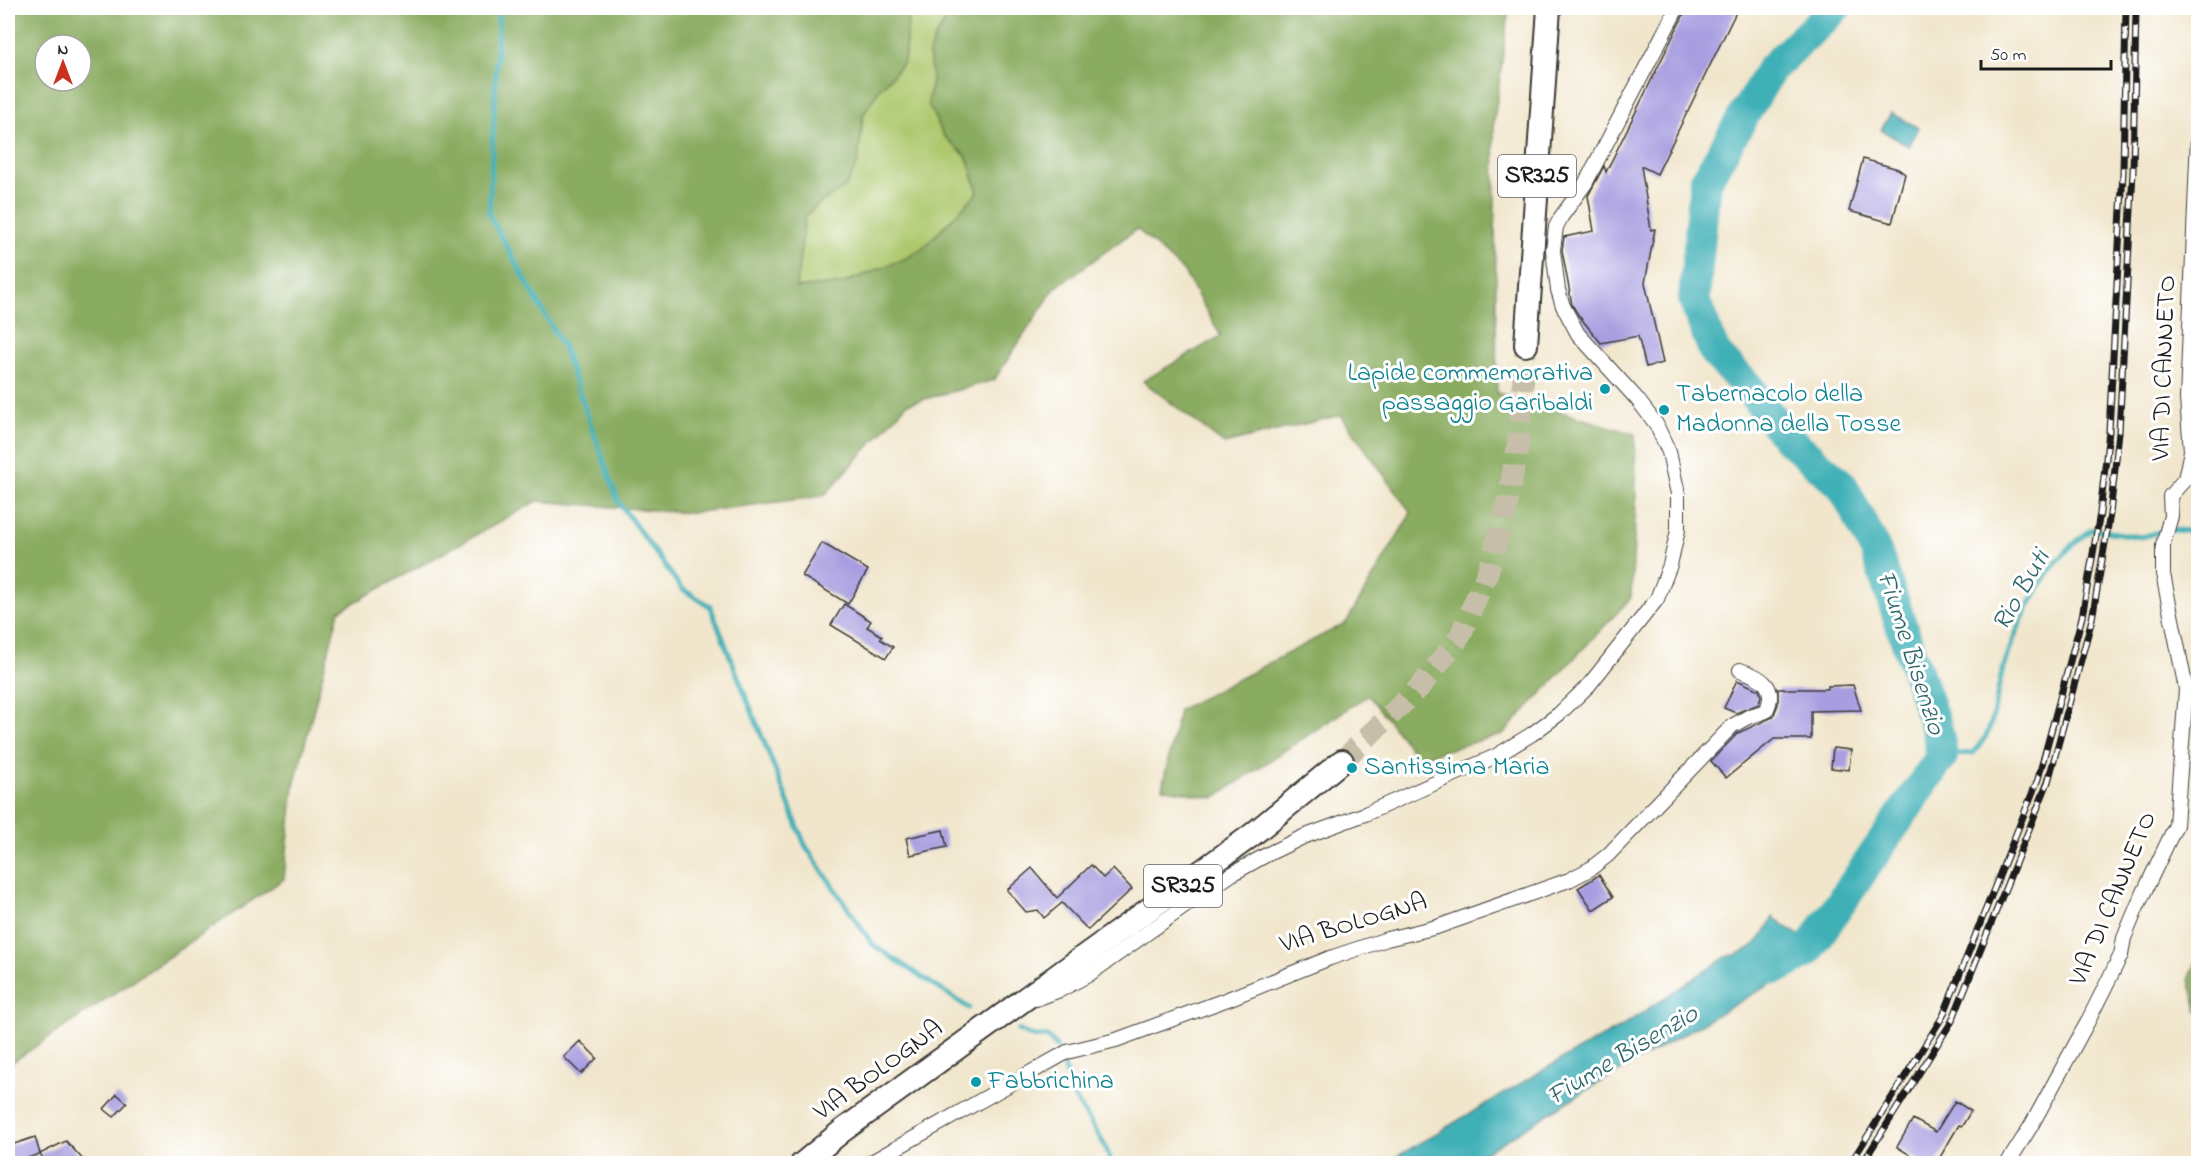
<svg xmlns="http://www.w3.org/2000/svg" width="2206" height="1171" viewBox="0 0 2206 1171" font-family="'Indie Flower',sans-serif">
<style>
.green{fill:#adc86d;stroke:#647244;stroke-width:1.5}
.forest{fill:#8aac60;stroke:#53643e;stroke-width:1.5;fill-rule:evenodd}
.water{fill:#3fb0b7;stroke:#2e666a;stroke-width:1.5}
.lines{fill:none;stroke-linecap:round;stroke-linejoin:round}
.stream{stroke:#3fb0b7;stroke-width:5}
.river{stroke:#3fb0b7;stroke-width:32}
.building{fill:#a79de0}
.primary-tunnel{stroke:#c6bea9;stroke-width:22;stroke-dasharray:22 11;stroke-linecap:butt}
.minor-casing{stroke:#3c3a36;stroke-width:16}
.primary-casing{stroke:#3c3a36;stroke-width:26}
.minor{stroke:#fff;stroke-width:14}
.primary{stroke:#fff;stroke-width:22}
.rail-casing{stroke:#1c1c1c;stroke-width:7}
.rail{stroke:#fff;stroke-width:4.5;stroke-dasharray:14;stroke-linecap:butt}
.culture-dot{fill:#0f9aa8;stroke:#fff;stroke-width:2}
.labels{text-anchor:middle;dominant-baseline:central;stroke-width:6;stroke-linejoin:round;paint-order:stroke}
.shield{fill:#fff;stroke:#606060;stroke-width:1.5}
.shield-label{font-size:24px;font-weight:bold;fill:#1c1c1c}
.street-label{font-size:26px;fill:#1c1c1c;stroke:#fff}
.culture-label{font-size:26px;fill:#0d838f;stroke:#fff;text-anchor:start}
.water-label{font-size:27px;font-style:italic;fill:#2e666a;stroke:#fff}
</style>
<rect width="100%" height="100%" fill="#fff"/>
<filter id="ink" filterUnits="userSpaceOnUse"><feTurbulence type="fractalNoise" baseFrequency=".0167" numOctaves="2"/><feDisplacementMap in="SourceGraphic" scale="12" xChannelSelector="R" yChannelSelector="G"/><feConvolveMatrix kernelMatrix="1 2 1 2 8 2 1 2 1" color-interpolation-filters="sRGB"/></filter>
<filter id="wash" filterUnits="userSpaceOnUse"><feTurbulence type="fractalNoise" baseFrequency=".008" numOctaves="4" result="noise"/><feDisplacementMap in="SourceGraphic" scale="24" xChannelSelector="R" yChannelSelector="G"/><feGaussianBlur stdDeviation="1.35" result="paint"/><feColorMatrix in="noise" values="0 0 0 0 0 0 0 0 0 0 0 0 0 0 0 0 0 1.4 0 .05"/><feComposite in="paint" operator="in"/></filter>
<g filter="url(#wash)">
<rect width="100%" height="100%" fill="#f1e6cc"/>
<path class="green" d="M909 8C917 8 938 16 948 19L935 37 929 53 932 79 928 104 944 136 967 157 978 192 924 247 907 258 841 284 795 288 805 216 823 201 858 162 863 115 878 91 904 62Z"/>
<path class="forest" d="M8 8H909L904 62 878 91 863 115 858 162 846 187 823 201 805 216 796 288 841 284 907 258 924 247 978 192 967 157 944 136 928 104 932 79 929 53 935 37 948 19 927 14 915 8H1509L1494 122 1497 393 1635 434 1636 502 1631 598 1503 734 1418 758 1368 695 1214 798 1162 788 1179 710 1346 623 1411 513 1341 415 1224 444 1143 381 1221 336 1184 272 1137 229 1055 288 994 380 907 404 824 496 690 513 537 501 339 611 294 786 284 879 8 1065ZM45 45H81V81H45Z
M2198 957V1012L2189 980Z"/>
<path class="water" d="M1891 113 1919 128 1909 146 1881 130Z
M1773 917 1824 953 1592 1087 1468 1163H1386L1555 1063 1619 1028 1726 957C1752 952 1762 940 1773 917Z"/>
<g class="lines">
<path class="stream" d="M499 8 489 215 562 345 619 503 682 589 710 606 805 845 873 945 969 1008
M1942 756 1973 753C1977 747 1984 741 1987 734 1994 721 1997 692 2001 676 2017 622 2045 562 2092 529L2141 537 2166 530 2198 531
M1018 1030 1033 1037H1047L1057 1047
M1062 1059 1073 1095 1104 1144 1112 1164"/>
<path class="river" d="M1776 969 1806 953 1942 756 1938 733 1876 551 1842 485 1786 437 1749 388 1715 353 1694 300 1705 182 1771 69 1835 8"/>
</g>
<g id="blocks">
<path class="building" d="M1687 8H1738L1657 174 1641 166 1651 230 1655 229 1645 283 1663 363 1646 367 1638 336 1601 343 1579 316 1572 305 1562 250 1564 237 1594 231 1588 196 1604 166 1606 172Z
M1863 159 1898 169 1905 174 1892 223 1849 211Z
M822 543 868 570 848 604 802 576Z
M844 604 871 621 867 627 882 636 880 639 893 647 886 658 831 625Z
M1737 680 1759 690 1761 696 1759 704 1736 713 1724 708Z
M1853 685 1861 710 1811 711V739H1774L1726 778 1711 761 1738 733 1773 717 1778 704V689H1828V686Z
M1833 748 1851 750 1849 770 1831 768Z
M943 830 947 847 910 855 906 838Z
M1091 865 1103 878 1113 869 1132 889 1088 930 1062 903 1044 918 1038 910 1026 912 1007 890 1032 868 1057 898Z
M1599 875 1613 897 1593 910 1578 888Z
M580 1041 597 1058 581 1074 564 1057Z
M117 1094 127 1103 114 1117 104 1109Z
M1955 1101 1971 1111 1962 1126 1959 1125 1936 1164H1925L1897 1147 1913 1119 1936 1132Z
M35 1137 40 1154 66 1141 87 1164H48L40 1154 11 1163 8 1146Z"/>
</g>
</g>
<g filter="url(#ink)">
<use href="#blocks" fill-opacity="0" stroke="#3c3a36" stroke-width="1.5"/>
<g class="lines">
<path class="primary-tunnel" d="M1342 761 1420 687 1460 636 1488 571 1506 510 1518 445 1526 345"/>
<g class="minor-casing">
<path id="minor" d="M1036 999 1060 990 1088 975 1188 904 1232 874 1268 854 1303 837 1365 814 1496 756 1532 734 1559 714 1589 685 1657 599 1670 565 1678 530V494L1669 452 1656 424 1637 399 1578 334 1563 306 1558 290 1553 250 1556 227 1561 217 1585 184 1677 8
M868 1164 1067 1052 1116 1040 1228 999 1330 958 1387 939 1437 927 1569 880 1590 869 1608 855 1732 726 1748 717 1766 711C1778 687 1762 677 1740 670
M2007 1164 2031 1126 2087 1023 2121 955 2124 938 2137 907 2176 825 2186 689 2163 574V545L2171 516 2170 496 2185 479 2191 451 2187 399 2198 136"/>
</g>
<g class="primary-casing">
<path id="primary" d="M1526 345 1549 8
M802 1164 842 1131 1252 835 1342 761"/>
</g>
<use href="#minor" class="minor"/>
<use href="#primary" class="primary"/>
<g class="rail-casing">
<path id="rail" d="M1850 1164 1943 1016 2038 779 2082 617 2100 513 2109 431 2123 172 2126 8
M1862 1164 1952 1021 2048 782 2092 619 2110 514 2119 432 2133 172 2136 8"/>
</g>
<use href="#rail" class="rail"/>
</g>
</g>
<g class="culture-dot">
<circle cx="1605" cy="389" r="6"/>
<circle cx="1664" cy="410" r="6"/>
<circle cx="1352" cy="768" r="6"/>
<circle cx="976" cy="1082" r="6"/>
</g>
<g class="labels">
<g class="shield">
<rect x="1498" y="155" width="78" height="42" rx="4.5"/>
<rect x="1144" y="865" width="78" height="42" rx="4.5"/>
</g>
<g class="shield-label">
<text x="1537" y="176">SR325</text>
<text x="1183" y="886">SR325</text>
</g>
<g class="street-label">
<text transform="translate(2165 368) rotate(-88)">VIA DI CANNETO</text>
<text transform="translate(2114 899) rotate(-67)">VIA DI CANNETO</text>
<text transform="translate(1354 924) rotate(-17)">VIA BOLOGNA</text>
<text transform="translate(879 1071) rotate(-36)">VIA BOLOGNA</text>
</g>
<g class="culture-label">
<text x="1593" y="374" text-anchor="end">Lapide commemorativa<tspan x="1593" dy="30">passaggio Garibaldi</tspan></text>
<text x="1676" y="395">Tabernacolo della<tspan x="1676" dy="30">Madonna della Tosse</tspan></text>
<text x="1364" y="768">Santissima Maria</text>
<text x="988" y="1082">Fabbrichina</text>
</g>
<g class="water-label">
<text transform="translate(2022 591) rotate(-60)">Rio Buti</text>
<text transform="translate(1910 653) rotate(72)">Fiume Bisenzio</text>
<text transform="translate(1623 1056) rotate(-31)">Fiume Bisenzio</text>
</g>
</g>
<rect width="2206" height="1171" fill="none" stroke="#fff" stroke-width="30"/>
<g transform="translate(63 63)"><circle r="28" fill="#ffffff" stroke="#a4a4a4" stroke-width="1.5"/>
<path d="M0-4.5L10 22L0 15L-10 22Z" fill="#c8321e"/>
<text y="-9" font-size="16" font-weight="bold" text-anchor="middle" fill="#1c1c1c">N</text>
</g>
<path d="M1981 60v9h130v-9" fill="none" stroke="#1c1c1c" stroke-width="3"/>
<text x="1990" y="60" font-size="18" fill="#1c1c1c" stroke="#ffffff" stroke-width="4.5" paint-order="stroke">50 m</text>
</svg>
